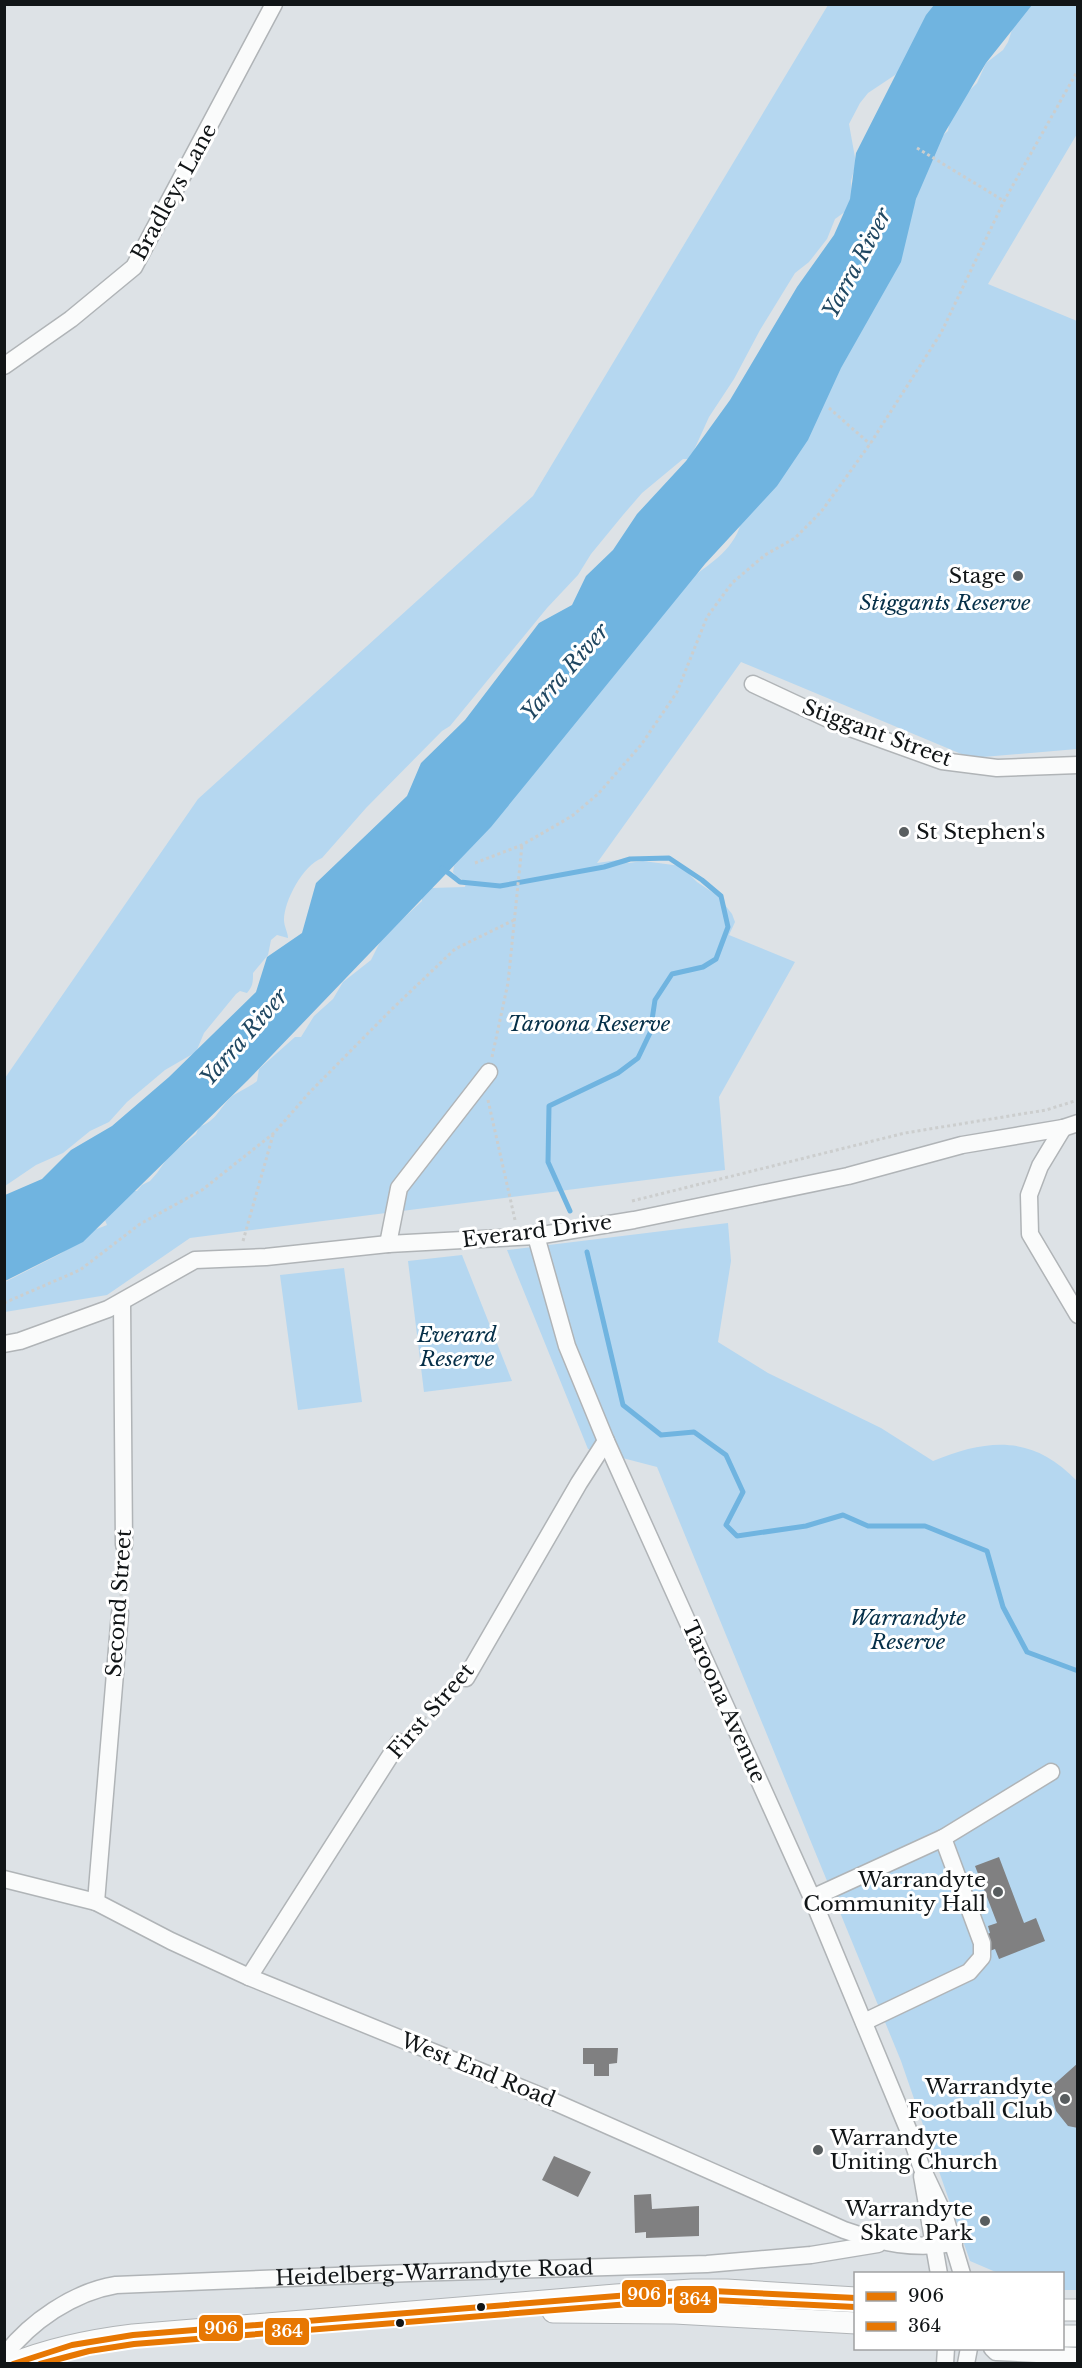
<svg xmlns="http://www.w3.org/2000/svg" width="1082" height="2368" viewBox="0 0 1082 2368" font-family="'Libre Baskerville',serif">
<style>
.green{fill:#b5d7f0}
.water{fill:#70b4e0}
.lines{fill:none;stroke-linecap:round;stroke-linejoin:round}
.stream{stroke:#70b4e0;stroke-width:5}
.building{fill:#808081}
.minor-casing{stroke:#b0b4b7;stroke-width:19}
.major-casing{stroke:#b0b4b7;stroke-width:23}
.path{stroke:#cccece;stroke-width:3;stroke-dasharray:3 3;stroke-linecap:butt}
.minor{stroke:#fafbfb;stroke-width:16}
.major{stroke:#fafbfb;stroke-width:21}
.bus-1-casing{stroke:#fff;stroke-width:10}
.bus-2-casing{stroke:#fff;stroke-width:10}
.bus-1{stroke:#e77702;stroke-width:6}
.bus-2{stroke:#e77702;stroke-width:6}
.poi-dot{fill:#585d5f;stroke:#fff;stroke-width:2}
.bus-dot{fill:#111517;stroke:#fff;stroke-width:2}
.labels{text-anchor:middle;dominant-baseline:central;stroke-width:6;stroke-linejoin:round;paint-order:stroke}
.street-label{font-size:21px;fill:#111517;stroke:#fff}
.poi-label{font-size:21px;fill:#111517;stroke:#fff;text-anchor:end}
.park-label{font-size:21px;font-style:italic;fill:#052f48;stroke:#fff}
.water-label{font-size:22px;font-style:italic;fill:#204761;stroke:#fff}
.line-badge{stroke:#fff;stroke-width:2}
.badge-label{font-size:16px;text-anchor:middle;font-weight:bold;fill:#fff}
</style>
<rect width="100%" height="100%" fill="#dde2e6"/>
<path class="green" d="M828 5H956L915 55 895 75 868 93 860 103 849 124 856 163 851 181 852 194 846 211 835 219 827 239 809 262 795 273 760 330 734 379 709 417 690 459H683L642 493 623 515 591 554 578 575 547 608 450 726 442 731 366 808 322 858C303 865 284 901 284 920 284 926 288 933 288 938L277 935 271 940 268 955 253 973C253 982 253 986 247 993L240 991 236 994 204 1033 196 1052 165 1070 127 1102 109 1122 90 1131 63 1153 36 1165 5 1186V1078L198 799 533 496Z
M1031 5H1077V134L988 284 1077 321V749L971 758 741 662 597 863 618 860 629 863 643 861 681 866 697 882 718 896 732 914 735 922 729 935 795 962 719 1097 725 1170 190 1238 107 1295 5 1312V1282L60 1254 72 1246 84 1234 107 1225 105 1220 132 1191H137L142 1185 150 1181 157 1173 169 1156 196 1134 199 1127C216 1121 219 1109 231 1097 236 1093 250 1087 257 1081L259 1069 295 1037H301L314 1016 333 999 343 982 371 960 382 938 422 901V894L431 888 465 887 466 882 456 876 453 872 454 866 685 583C707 565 733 552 741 523L874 298 893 275 896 268 897 253 937 140 948 131 950 120 961 99 977 83 986 63 1003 50 1008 42 1014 24Z
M728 1223 731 1261 718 1342 768 1373 881 1428 933 1461C989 1438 1033 1435 1077 1481V2290H1063L1062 2274 998 2273 970 2261 901 2061 657 1467 588 1449 507 1250Z
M462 1255 512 1381 424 1392 408 1261Z
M344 1268 362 1402 298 1410 280 1275Z"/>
<path class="water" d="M934 5H1032L986 63 944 134 916 199 901 262 841 368 808 440 777 486 705 564 491 827 248 1080 83 1242 5 1281V1195L42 1179 71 1150 112 1126 169 1077 256 992 267 957 302 933 316 883 407 796 421 763 465 720 539 623 572 605 586 576 613 550 637 514 686 461 730 400 797 287 834 235 850 199 856 153 926 15Z"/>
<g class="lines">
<path class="stream" d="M442 868 460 882 500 886 604 867 630 859 669 858 702 880 721 896 728 927 716 959 703 967 672 974 655 1000 650 1033 638 1058 618 1073 549 1106 548 1162 570 1211
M587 1252 623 1405 661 1435 694 1432 726 1455 743 1492 726 1525 737 1536 806 1526 843 1515 868 1526H925L987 1551 1003 1607 1027 1652 1078 1671"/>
</g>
<path class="building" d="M999 1857 1024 1923 1036 1918 1045 1941 999 1959 995 1949 987 1952 981 1936 990 1933 988 1926 997 1923 975 1866Z
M583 2048H618L617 2063 609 2064V2076H594V2064H583Z
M1078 2063V2128L1068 2126 1056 2111 1050 2088Z
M554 2156 591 2172 578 2197 542 2180Z
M651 2194 652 2209 699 2206V2236L646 2238V2232L635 2233 634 2195Z"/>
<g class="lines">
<g class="minor-casing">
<g id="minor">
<path d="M4 366 71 319 134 267 274 4"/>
<path d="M753 684 839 724 942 761 997 768 1078 765"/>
<path d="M1063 1128 1040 1166 1029 1195 1030 1234 1078 1315"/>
<path d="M536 1236 567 1346 606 1441 812 1898 910 2134 921 2166 945 2217 962 2274"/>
<path d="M388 1244 399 1188 489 1072"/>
<path d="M122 1302 124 1545"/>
<path d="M4 1344 20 1341 108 1309 195 1260 266 1257 388 1244 536 1236 634 1220 848 1176 962 1145 1063 1128 1078 1123"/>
<path d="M466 1678 579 1483 606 1441"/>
<path d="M4 1879 96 1902 171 1941 249 1977 541 2096 844 2230C881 2243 915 2250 954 2243"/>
<path d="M812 1898 943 1838 1051 1772"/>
<path d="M96 1902 120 1613"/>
<path d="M249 1977 399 1742"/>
<path d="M864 2022 969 1972 982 1957V1943L943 1838"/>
<path d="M922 2176 939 2274"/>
<path d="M992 2348 996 2352 1078 2356"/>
<path id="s1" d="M4 2356C30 2322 73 2292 116 2285L410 2273 707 2264 811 2255 878 2244"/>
<path d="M945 2364 946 2348"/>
<path d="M966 2364 969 2348"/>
</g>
</g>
<g class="major-casing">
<path id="major" d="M1062 2310H1078
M553 2312 675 2313 856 2323
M1062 2336H1078
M12 2364C51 2348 92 2340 133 2335L616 2295 692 2290H726L856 2298"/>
</g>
<path class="path" d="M917 148 1004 201
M829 408 870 444
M475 863 522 845 572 816 598 794 641 745 677 692 707 617 732 583 765 555 795 538 821 512 870 444 941 333 1004 201 1078 70
M492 1057 508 983 522 845
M488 1100 515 1220
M632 1201 905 1133 1046 1110 1078 1100
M243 1241 273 1135
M4 1303 80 1270 140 1224 202 1190 274 1133 309 1093 391 1010 455 949 514 920
M121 1596 123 1560
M411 1731 454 1690"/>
<use href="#minor" class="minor"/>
<use href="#major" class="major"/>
<g class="bus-1-casing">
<path id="bus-1" d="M13 2364 72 2345 133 2335 692 2290 856 2298"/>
</g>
<g class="bus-2-casing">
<path id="bus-2" d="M40 2364 89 2351 134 2344 692 2299 855 2307"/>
</g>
<use href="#bus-1" class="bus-1"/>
<use href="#bus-2" class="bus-2"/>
</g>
<g class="poi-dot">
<circle cx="1018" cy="576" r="6"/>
<circle cx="904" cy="832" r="6"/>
<circle cx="998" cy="1892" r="6"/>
<circle cx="1065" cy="2099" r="6"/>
<circle cx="818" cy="2150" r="6"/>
<circle cx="985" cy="2221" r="6"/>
</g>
<g class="bus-dot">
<circle cx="481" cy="2307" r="5"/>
<circle cx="400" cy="2323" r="5"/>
</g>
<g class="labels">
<g class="street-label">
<text transform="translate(174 192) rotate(-61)">Bradleys Lane</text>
<text transform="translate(877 733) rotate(20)">Stiggant Street</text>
<text transform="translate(537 1231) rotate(-7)">Everard Drive</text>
<text transform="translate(119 1603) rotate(-86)">Second Street</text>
<text transform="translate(724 1702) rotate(66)">Taroona Avenue</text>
<text transform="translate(431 1711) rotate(-49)">First Street</text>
<text transform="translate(478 2070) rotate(22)">West End Road</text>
<text stroke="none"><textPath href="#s1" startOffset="454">Heidelberg-Warrandyte Road</textPath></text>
</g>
<g class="poi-label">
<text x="1006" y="576">Stage</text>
<text x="916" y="832" text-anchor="start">St Stephen's</text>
<text x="986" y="1880">Warrandyte<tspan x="986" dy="24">Community Hall</tspan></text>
<text x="1053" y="2087">Warrandyte<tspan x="1053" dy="24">Football Club</tspan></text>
<text x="830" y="2138" text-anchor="start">Warrandyte<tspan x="830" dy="24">Uniting Church</tspan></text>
<text x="973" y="2209">Warrandyte<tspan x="973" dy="24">Skate Park</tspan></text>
</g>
<g class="park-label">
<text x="945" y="603">Stiggants Reserve</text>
<text x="589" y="1024">Taroona Reserve</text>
<text x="457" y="1335">Everard<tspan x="457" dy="24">Reserve</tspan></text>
<text x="908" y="1618">Warrandyte<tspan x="908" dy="24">Reserve</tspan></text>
</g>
<g class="water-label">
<text transform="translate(857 263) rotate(-62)">Yarra River</text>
<text transform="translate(565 672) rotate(-49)">Yarra River</text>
<text transform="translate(244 1037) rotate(-49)">Yarra River</text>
</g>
</g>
<g class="line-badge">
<rect x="621" y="2279" width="46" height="29" rx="6" fill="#e77702"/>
<rect x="673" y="2285" width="45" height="29" rx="6" fill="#e77702"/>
<rect x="198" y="2314" width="46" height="28" rx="6" fill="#e77702"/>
<rect x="264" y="2317" width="46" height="29" rx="6" fill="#e77702"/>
</g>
<g class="badge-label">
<text x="644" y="2300">906</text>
<text x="695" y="2305">364</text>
<text x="221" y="2334">906</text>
<text x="287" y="2337">364</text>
</g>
<rect width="1082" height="2368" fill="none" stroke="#111517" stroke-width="12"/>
<rect x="854" y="2272" width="210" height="78" fill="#ffffff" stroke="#a0a1a2" stroke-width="1.5"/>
<rect x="866" y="2292" width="30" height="9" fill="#e77702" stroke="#a0a1a2" stroke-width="1.5"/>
<text x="908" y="2302" font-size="18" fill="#111517">906</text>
<rect x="866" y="2322" width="30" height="9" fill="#e77702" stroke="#a0a1a2" stroke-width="1.5"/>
<text x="908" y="2332" font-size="18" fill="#111517">364</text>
</svg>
